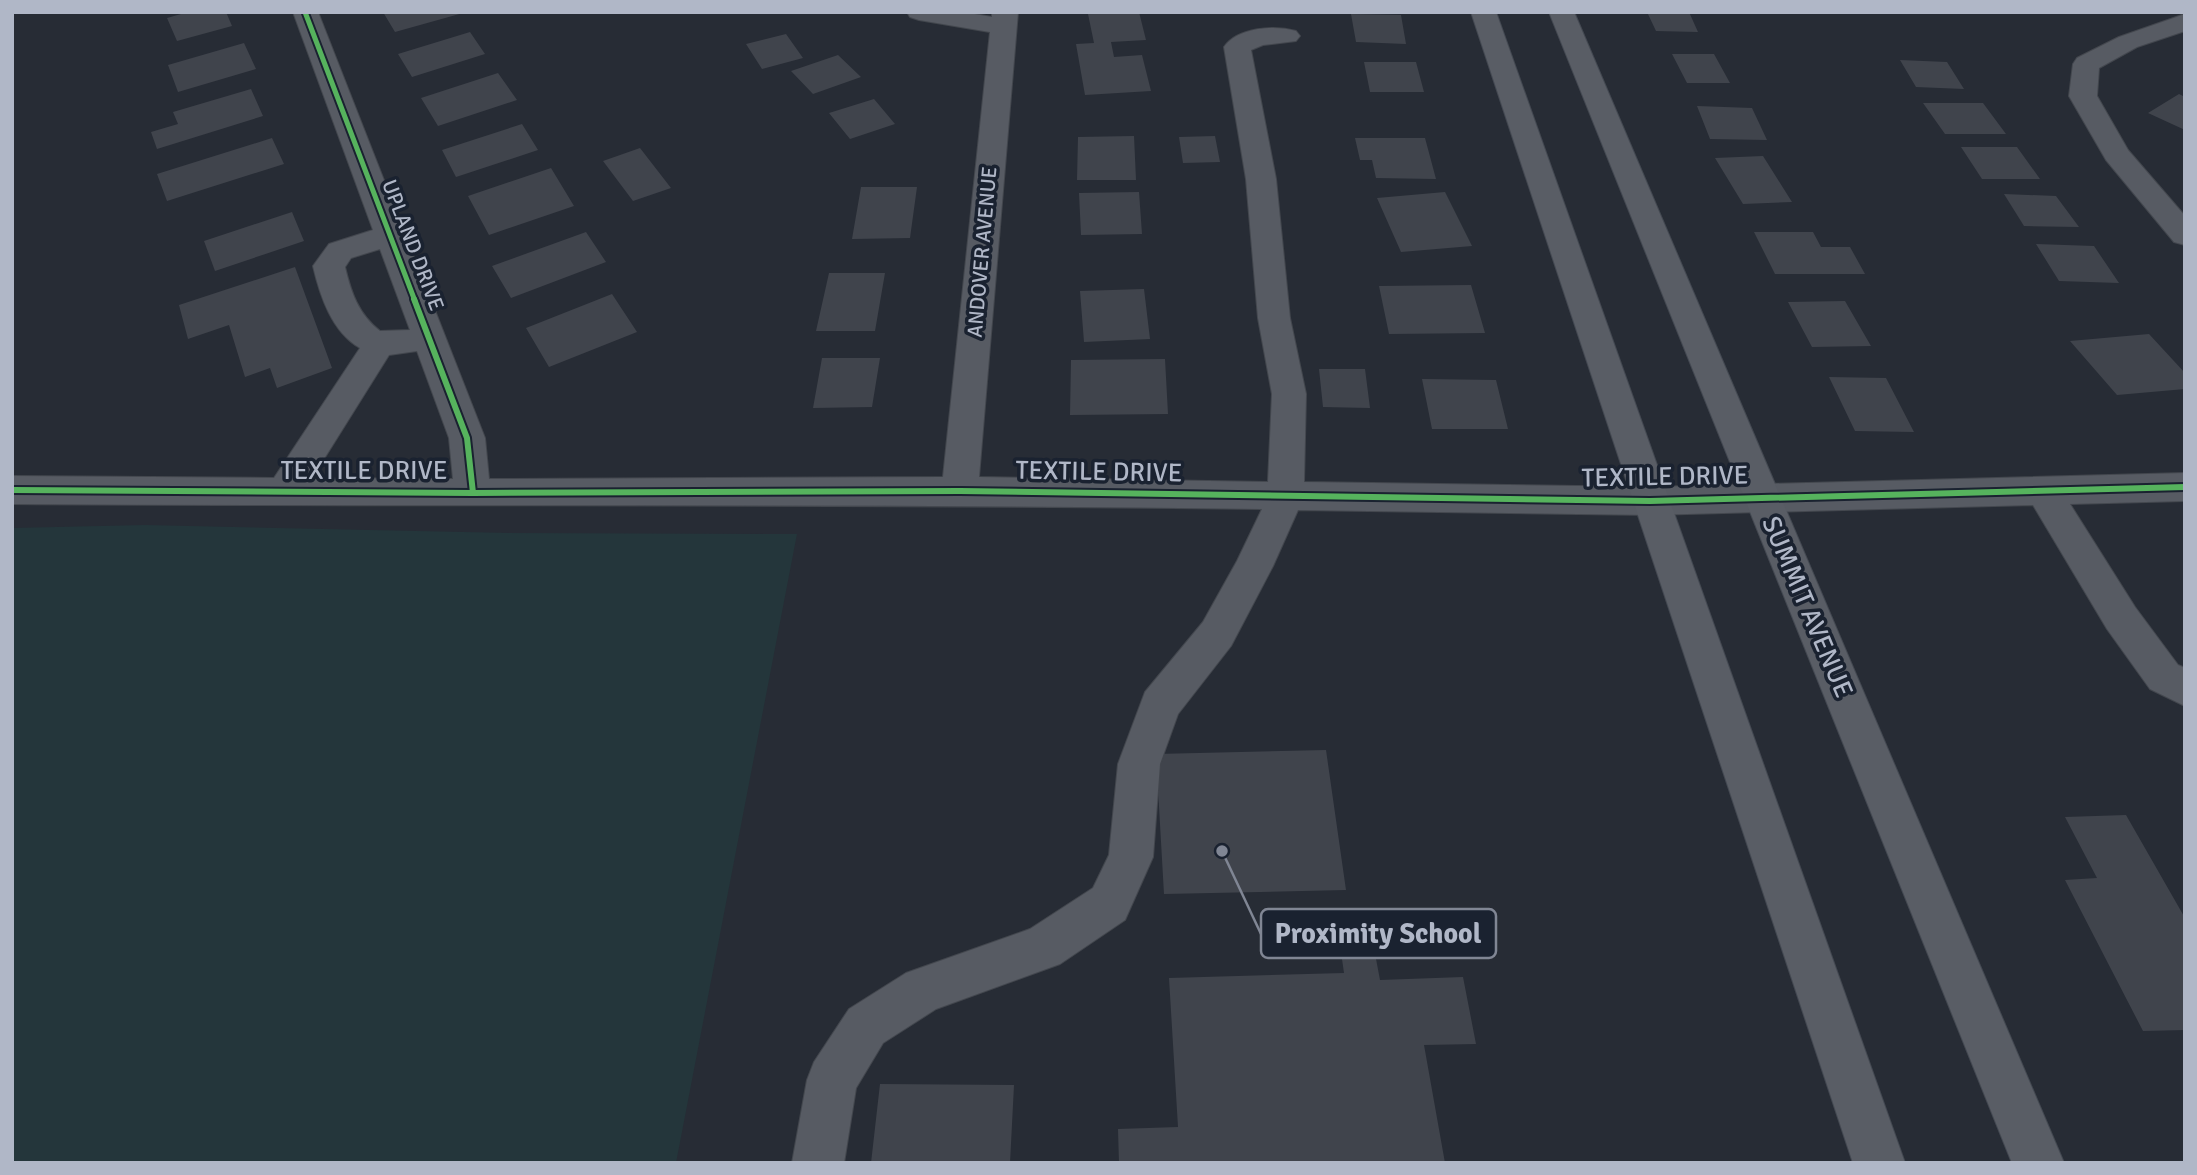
<svg xmlns="http://www.w3.org/2000/svg" width="2197" height="1175" viewBox="0 0 2197 1175" font-family="Signika,sans-serif">
<style>
.green{fill:#24363b}
.building{fill:#40444c}
.lines{fill:none;stroke-linecap:round;stroke-linejoin:round}
.minor-casing{stroke:#43474e;stroke-width:2}
.major-casing{stroke:#444952;stroke-width:2}
.minor{fill:#575b63;fill-rule:evenodd}
.major{fill:#595d65;fill-rule:evenodd}
.cycleway-far1-casing{stroke:#1a2230;stroke-width:9}
.cycleway-casing{stroke:#1a2230;stroke-width:10}
.cycleway-far1{stroke:#56b35d;stroke-width:5}
.cycleway{stroke:#56b35d;stroke-width:6}
.labels{text-anchor:middle;dominant-baseline:central;stroke-width:7;stroke-linejoin:round;paint-order:stroke}
.far-street-label{font-size:21px;fill:#b0b7c7;stroke:#1a2230}
.street-label{font-size:26px;fill:#b0b7c7;stroke:#1a2230}
.leader{fill:none;stroke:#808694;stroke-width:2.5}
.callout-dot{fill:#808694;stroke:#1a2230;stroke-width:2.5}
.callout{fill:#1a2230;stroke:#808694;stroke-width:2.5}
.callout-label{font-size:28px;text-anchor:middle;font-weight:bold;fill:#b0b7c7}
</style>
<rect width="100%" height="100%" fill="#272c35"/>
<path class="green" d="M145 525 511 533 797 534 676 1163H12V528Z"/>
<path class="building" d="M188 12H226L232 26 177 41 167 18Z
M383 12H463V13L395 32Z
M1139 12 1146 40 1111 42 1114 57 1142 55 1151 91 1085 95 1076 44 1094 43 1088 14Z
M1647 12H1689L1698 32 1656 31Z
M1351 14 1401 15 1406 44 1356 42Z
M470 32 485 54 412 77 398 54Z
M786 34 803 58 762 69 746 44Z
M244 43 256 69 178 92 168 65Z
M1672 54H1714L1730 83H1687Z
M838 55 861 77 813 94 791 71Z
M1900 60 1947 62 1964 89 1916 87Z
M1364 62H1416L1424 92H1370Z
M498 73 517 100 438 126 421 98Z
M251 89 263 116 157 149 151 132 178 124 173 112Z
M2179 94 2185 97V130L2148 113Z
M874 99 895 124 850 139 829 113Z
M1923 103H1983L2006 134H1945Z
M1697 106 1752 108 1767 140 1710 139Z
M522 124 538 150 456 177 442 150Z
M1134 136 1136 180H1077L1078 137Z
M1215 136 1220 162 1183 163 1179 137Z
M272 138 284 164 167 201 157 174Z
M1355 138H1425L1436 179 1376 178 1372 160H1360Z
M1961 147H2017L2040 179H1982Z
M640 148 671 188 633 201 603 161Z
M1763 156 1792 202 1743 204 1715 158Z
M551 168 574 206 489 235 468 196Z
M861 187H917L910 238 852 239Z
M1139 192 1142 234 1081 235 1079 193Z
M1445 192 1472 246 1401 252 1377 198Z
M2004 194 2056 196 2079 227 2024 226Z
M292 212 304 241 215 271 204 241Z
M586 232 606 262 511 298 492 266Z
M1754 232H1813L1821 247H1850L1865 274H1775Z
M2036 244 2094 246 2119 283 2059 281Z
M295 267 332 368 277 388 270 368 245 377 229 325 188 339 179 305Z
M829 273H885L875 331H816Z
M1471 285 1485 333 1389 334 1379 286Z
M1144 289 1150 339 1084 342 1080 291Z
M612 294 637 332 549 367 526 328Z
M1845 301 1871 346 1812 347 1788 302Z
M2149 334 2185 373V389L2117 395 2070 341Z
M822 358H880L872 407 813 408Z
M1165 359 1168 414 1070 415 1071 360Z
M1319 369H1365L1370 408 1323 407Z
M1829 377 1886 378 1914 432 1855 431Z
M1422 379 1496 380 1508 429H1432Z
M1326 750 1346 890 1164 894 1156 754Z
M2126 815 2185 918V1030L2143 1031 2065 880 2097 878 2065 817Z
M1373 943 1380 980 1463 977 1476 1044 1424 1045 1445 1163H1119L1118 1129 1178 1127 1169 978 1344 973 1340 945Z
M880 1084 1014 1085 1010 1163H871Z"/>
<g class="lines">
<g class="minor-casing">
<path id="minor" d="M293 12H318L485 438 489 479 943 477 990 32 919 20 910 17 907 12H963L992 17V12H1018L979 477 1268 482 1272 394 1258 318 1246 179 1224 47C1238 27 1275 25 1296 31L1300 36 1296 41 1263 45 1251 50 1276 179 1290 318 1306 394 1304 482 1650 487 2185 473V501L2070 504 2135 607 2178 665 2185 668V706L2150 689 2107 629 2033 505 1650 515 1298 510 1273 566 1231 646 1178 714 1160 764 1153 857 1125 920 1060 964 936 1009 883 1043 856 1088 844 1163H792L807 1080 814 1062 849 1009 906 973 1030 929 1093 888 1109 855 1118 764 1145 692 1203 622 1237 561 1262 509C845 503 429 507 12 504V476L274 478 360 348C332 332 320 296 313 266L329 244 373 230ZM380 249 410 330 380 331C358 314 351 292 345 267L351 258ZM417 351 449 438 453 479 312 478 389 355Z
M2185 14V31L2137 47 2099 68 2097 96 2128 150 2185 216V245L2174 242 2106 160 2069 96 2073 64 2077 58 2119 37Z"/>
</g>
<g class="major-casing">
<path id="major" d="M1471 12H1496L1905 1163H1853Z
M1549 12H1574L2064 1163H2012Z"/>
</g>
<use href="#minor" class="minor"/>
<use href="#major" class="major"/>
<g class="cycleway-far1-casing">
<path id="cycleway-far1" d="M305 12 415 301"/>
</g>
<g class="cycleway-casing">
<path id="cycleway" d="M414 299 467 438 473 493
M12 490 473 493 960 491 1650 501 2185 487"/>
</g>
<use href="#cycleway-far1" class="cycleway-far1"/>
<use href="#cycleway" class="cycleway"/>
</g>
<g class="labels">
<g class="far-street-label">
<text transform="translate(413 245) rotate(69)">UPLAND DRIVE</text>
<text transform="translate(982 252) rotate(-85)">ANDOVER AVENUE</text>
</g>
<g class="street-label">
<text x="364" y="471">TEXTILE DRIVE</text>
<text transform="translate(1099 472) rotate(1)">TEXTILE DRIVE</text>
<text transform="translate(1665 477) rotate(-1)">TEXTILE DRIVE</text>
<text transform="translate(1807 607) rotate(67)">SUMMIT AVENUE</text>
</g>
</g>
<path class="leader" d="M1222 851L1261 934"/>
<circle class="callout-dot" cx="1222" cy="851" r="7"/>
<rect class="callout" x="1261" y="909" width="235" height="49" rx="7"/>
<g class="callout-label">
<text x="1378" y="943">Proximity School</text>
</g>
<rect width="2197" height="1175" fill="none" stroke="#b0b7c7" stroke-width="28"/>
</svg>
